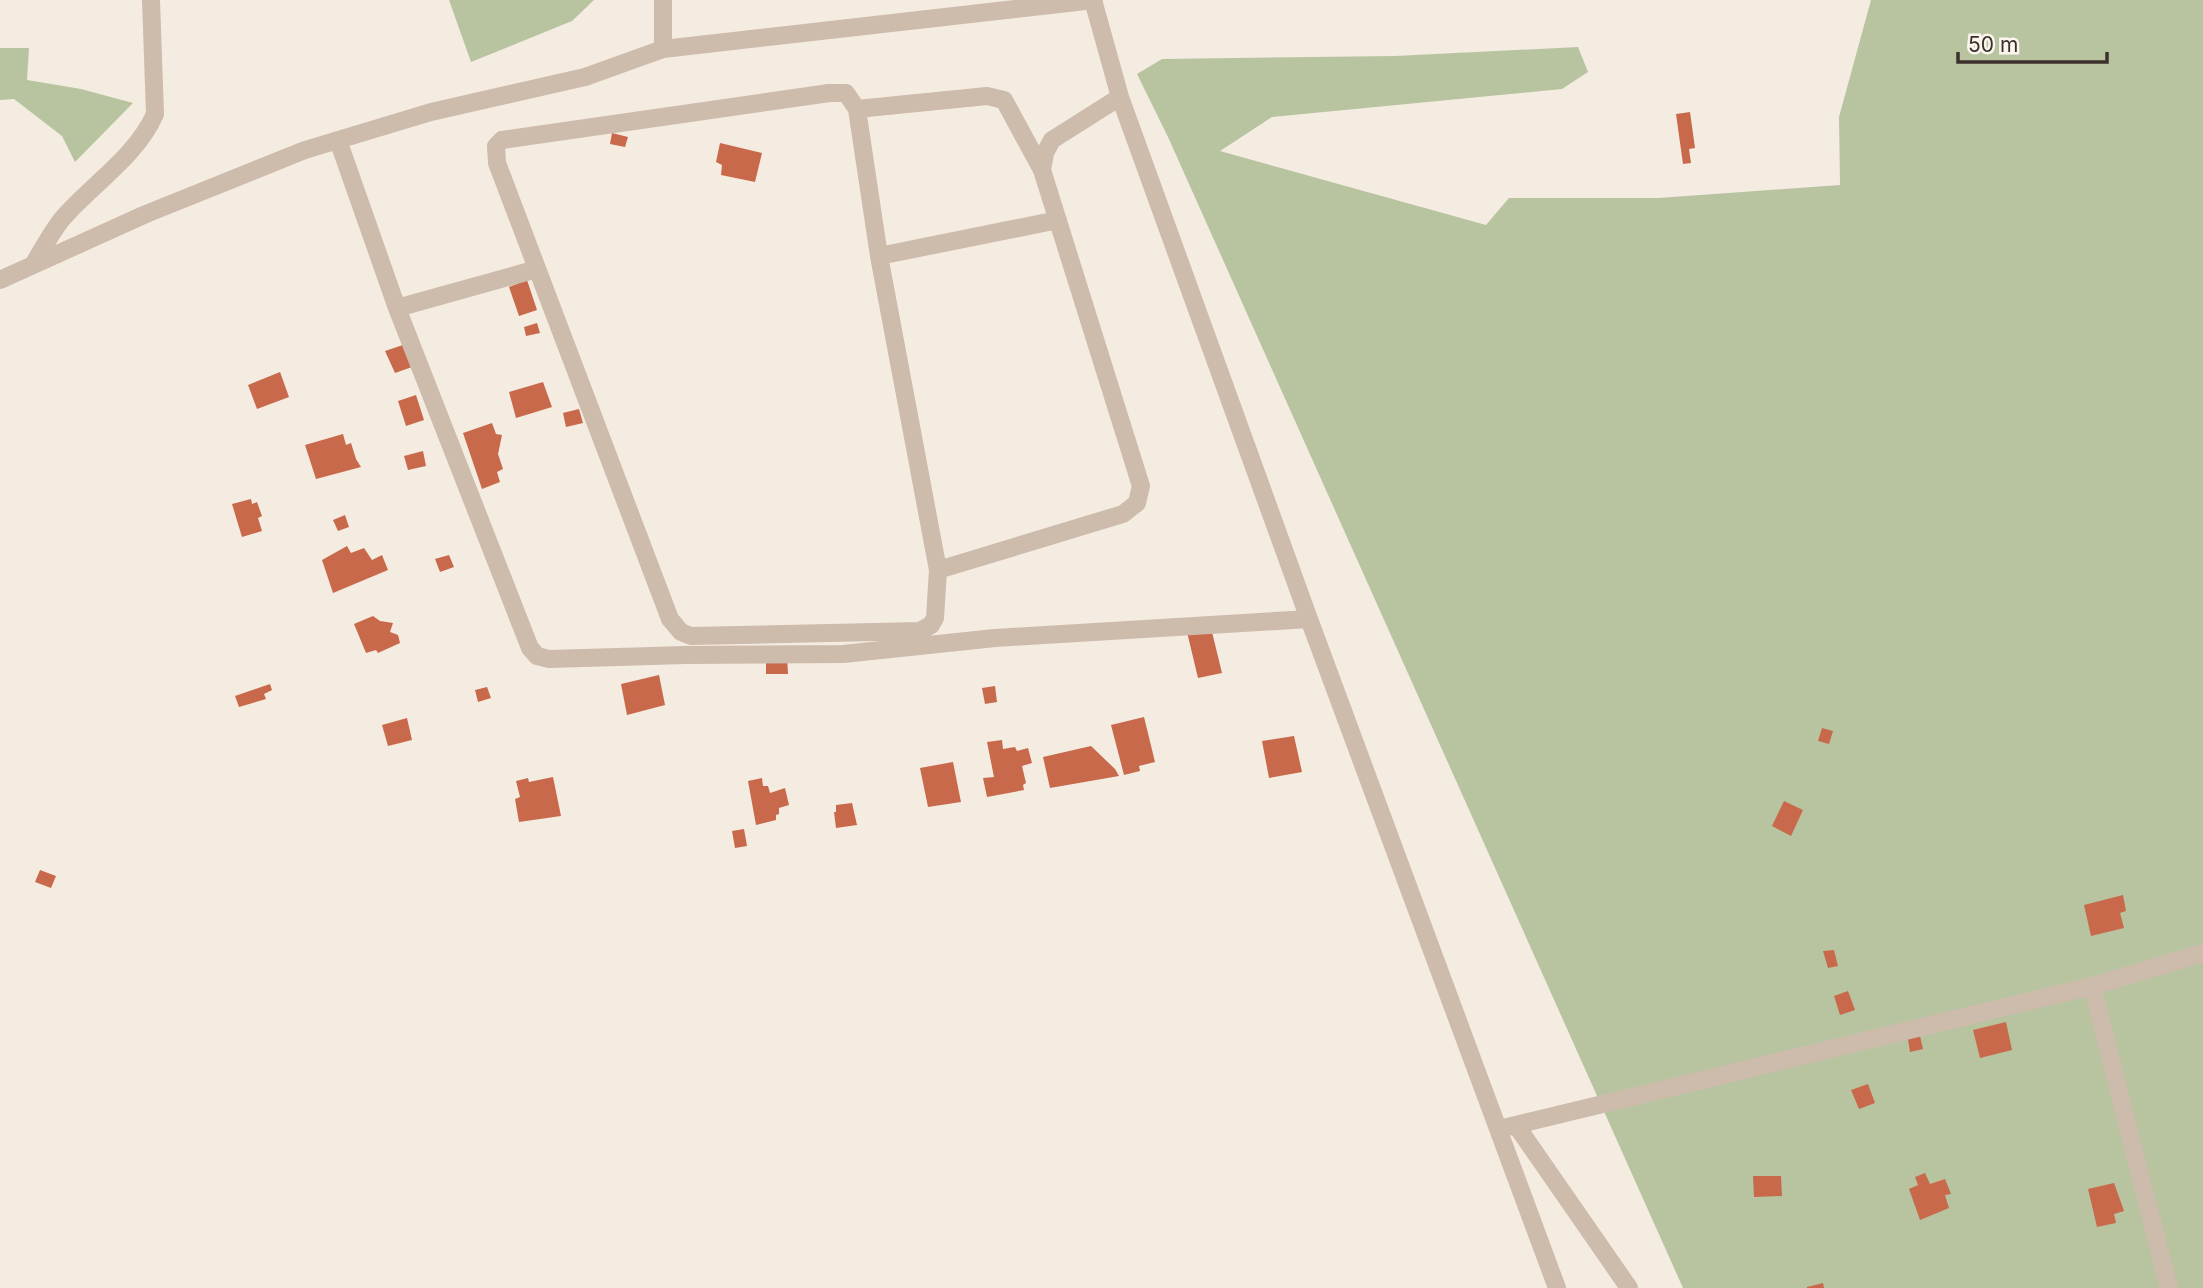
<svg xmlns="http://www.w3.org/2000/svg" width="2203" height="1288" viewBox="0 0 2203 1288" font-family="Inter,sans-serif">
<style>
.green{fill:#b8c4a0}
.building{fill:#c8694b}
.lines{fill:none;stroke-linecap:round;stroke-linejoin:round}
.minor{stroke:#cdbbac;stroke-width:18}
</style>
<rect width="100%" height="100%" fill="#f4ebe1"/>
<path class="green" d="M449 0H594L572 21 471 62Z
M1871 0H2203V1288H1683L1168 137 1137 74 1162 59 1395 56 1578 47 1588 72 1562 89 1272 117 1220 151 1486 225 1509 198H1659L1840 185 1839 117Z
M0 48H29L27 80 81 89 133 103 75 162 62 136 14 99 0 100Z"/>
<path class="building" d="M1690 112 1695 148 1689 149 1691 163 1683 164 1676 114Z
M612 133 628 137 625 147 610 144Z
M720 143 762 153 755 182 721 175 722 165 716 162Z
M527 280 537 310 519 316 509 287Z
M537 323 540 333 526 336 524 327Z
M403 345 412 367 395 373 385 351Z
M280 372 289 397 257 409 248 385Z
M543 382 552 407 516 418 509 392Z
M416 395 424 420 406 426 398 401Z
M579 409 583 423 566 427 563 413Z
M492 423 496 434 502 435 498 454 503 469 497 472 500 482 482 489 463 433Z
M343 434 346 445 351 443 356 459 361 467 316 479 305 445Z
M423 451 426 466 408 470 404 456Z
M251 499 252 504 257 502 262 516 258 518 262 531 242 537 232 504Z
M345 515 349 527 338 531 333 520Z
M347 546 351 553 364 548 372 560 382 555 388 570 333 593 322 560Z
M449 555 454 567 440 572 435 559Z
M373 616 380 621 393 623 390 632 398 635 400 643 378 653 376 650 366 653 354 624Z
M1211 628 1222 673 1198 678 1187 632Z
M766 656H787L788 674H766Z
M659 675 665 705 627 715 621 684Z
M270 684 272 690 264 694 266 699 239 707 235 696Z
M995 686 997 702 985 704 982 688Z
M487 687 491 698 478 702 475 690Z
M1144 717 1155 762 1139 766 1140 771 1124 775 1111 725Z
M407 718 412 740 388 746 382 725Z
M1822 728 1833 731 1829 744 1818 741Z
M1294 736 1302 772 1269 778 1262 741Z
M1002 740 1003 749 1015 747 1017 751 1028 748 1032 763 1022 766 1026 783 1023 785 1024 790 987 797 983 778 994 777 987 742Z
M1091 746 1115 769 1119 776 1050 788 1043 757Z
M953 762 961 802 928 807 920 768Z
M553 777 561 816 519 822 515 799 520 797 516 781 528 778 529 782Z
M762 778 763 786H768L770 793 785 788 789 805 779 808V814L776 815V820L756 825 748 781Z
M1784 801 1803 810 1791 836 1772 826Z
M852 803 857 825 836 828 834 812H836V805Z
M744 829 747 846 735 848 732 831Z
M40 870 56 876 51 888 35 882Z
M2123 895 2126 911 2120 913 2124 928 2091 936 2084 905Z
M1834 950 1838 966 1828 968 1823 951Z
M1848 991 1855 1010 1840 1015 1834 996Z
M2006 1022 2012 1050 1980 1058 1973 1030Z
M1920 1036 1923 1049 1910 1052 1908 1039Z
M1868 1084 1875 1103 1859 1109 1851 1090Z
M1925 1173 1930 1184 1945 1179 1951 1194 1945 1195 1949 1208 1920 1220 1909 1189 1918 1185 1915 1177Z
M1753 1176H1781L1782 1196 1754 1197Z
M2114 1183 2124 1211 2114 1214 2116 1223 2097 1227 2088 1189Z
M1823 1283 1824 1288H1807V1287Z"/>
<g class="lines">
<path class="minor" d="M1093 0 1120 97 1309 619 1557 1288
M663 49V0
M829 93H846L857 109 879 256 938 570 935 618 931 625 920 631 691 636 681 632 670 619 497 163 496 146 502 140Z
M857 109 987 96 1004 100 1042 170
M338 140 397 308 530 648 537 656 549 659 685 655 843 654 995 638 1309 619
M879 256 1058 220
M33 265C42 250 51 233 62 219 92 184 136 157 155 114L151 0
M0 280 146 214 305 150 431 112 585 77 663 49 1094 0
M397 308 537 269
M938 570 1123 514 1137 503 1141 486 1042 170 1045 153 1052 140 1120 97
M2092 986 2169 1288
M1516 1125 1629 1288
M1499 1129 2092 986 2203 953"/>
</g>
<path d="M1958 52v10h149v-10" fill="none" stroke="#3b302b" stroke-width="3.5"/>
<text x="1968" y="52" font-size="21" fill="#3b302b" stroke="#fbf5ee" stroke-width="5" paint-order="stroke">50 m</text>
</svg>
